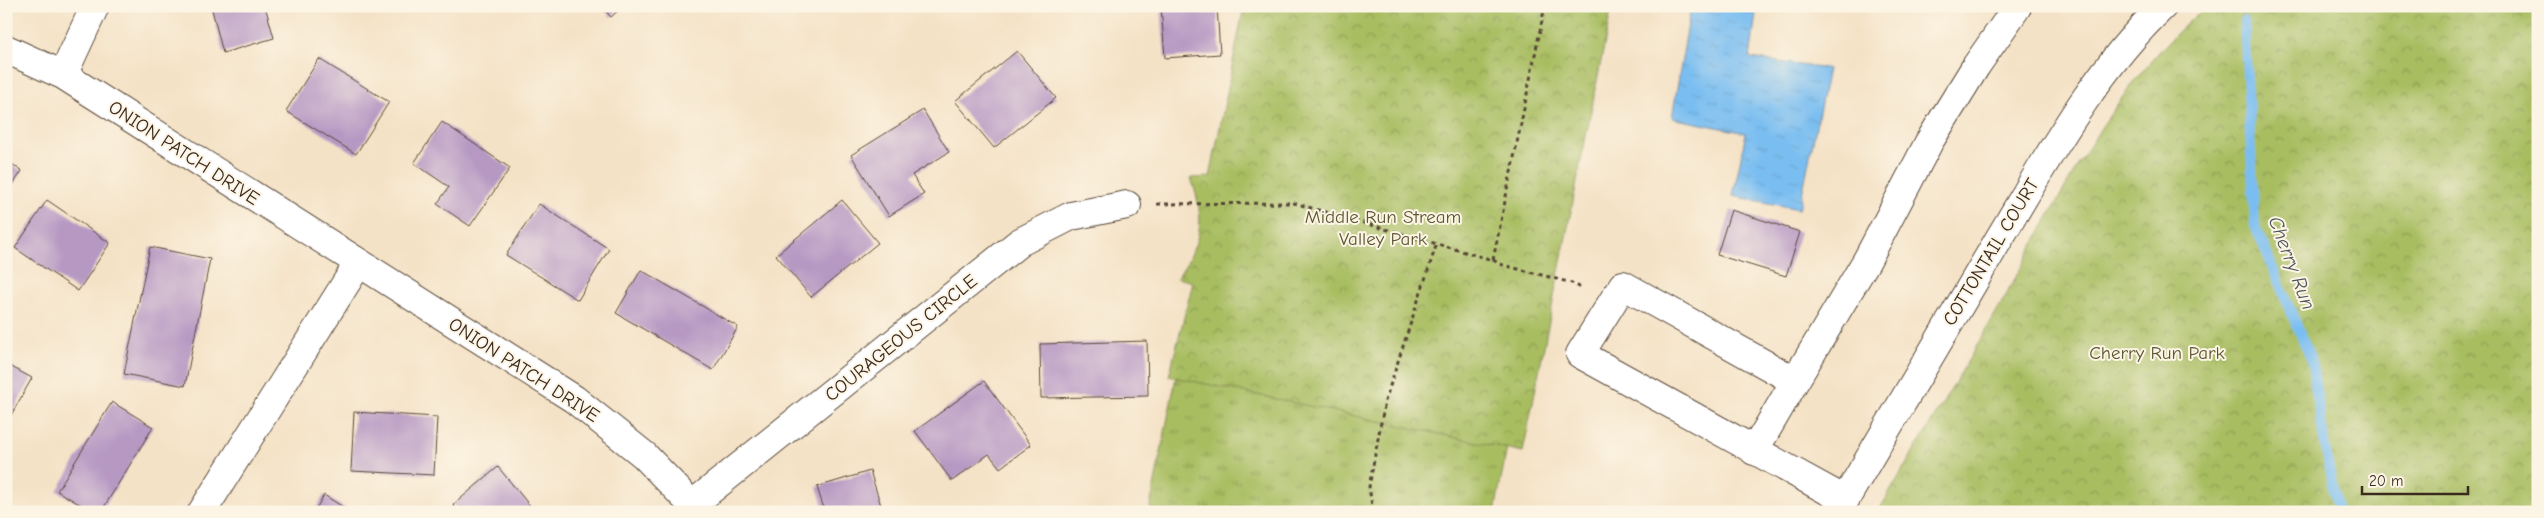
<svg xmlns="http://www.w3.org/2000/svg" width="2544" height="518" viewBox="0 0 2544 518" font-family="'Comic Neue',sans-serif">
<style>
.grass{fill:url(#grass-tufts);stroke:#727440}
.park{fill:url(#park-crowns);stroke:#727440}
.water{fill:url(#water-ripples);stroke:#5a7488}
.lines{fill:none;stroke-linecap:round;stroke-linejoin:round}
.stream{stroke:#7abef1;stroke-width:10}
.building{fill:#b698c3}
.minor-casing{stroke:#574637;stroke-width:30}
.path{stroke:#574637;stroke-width:3;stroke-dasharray:4 4;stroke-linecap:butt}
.minor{stroke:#fff;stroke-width:28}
.labels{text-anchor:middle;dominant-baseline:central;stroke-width:4;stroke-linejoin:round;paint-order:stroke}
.street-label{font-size:19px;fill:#3b2a1e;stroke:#fcf5e5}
.park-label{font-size:19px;fill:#5c5632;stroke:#fcf5e5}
.water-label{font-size:20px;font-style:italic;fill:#4e565d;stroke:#fcf5e5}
</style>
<defs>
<pattern id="grass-tufts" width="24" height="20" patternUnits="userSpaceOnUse" patternTransform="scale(1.25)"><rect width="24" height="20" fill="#a8bd61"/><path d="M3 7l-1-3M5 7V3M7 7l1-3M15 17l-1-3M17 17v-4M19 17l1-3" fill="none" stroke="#8a9a4f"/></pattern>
<pattern id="park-crowns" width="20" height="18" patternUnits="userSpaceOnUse" patternTransform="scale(1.25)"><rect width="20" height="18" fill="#a8bd61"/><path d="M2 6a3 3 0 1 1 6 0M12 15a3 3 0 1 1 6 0" fill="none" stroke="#8a9a4f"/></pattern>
<pattern id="water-ripples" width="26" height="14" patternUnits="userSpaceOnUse" patternTransform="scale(1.25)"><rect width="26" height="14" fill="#7abef1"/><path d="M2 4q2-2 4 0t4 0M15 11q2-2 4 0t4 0" fill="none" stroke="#6aa3ce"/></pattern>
</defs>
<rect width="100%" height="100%" fill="#fcf5e5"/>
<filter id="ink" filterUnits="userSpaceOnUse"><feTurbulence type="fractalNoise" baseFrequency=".02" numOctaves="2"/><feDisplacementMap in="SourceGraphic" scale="10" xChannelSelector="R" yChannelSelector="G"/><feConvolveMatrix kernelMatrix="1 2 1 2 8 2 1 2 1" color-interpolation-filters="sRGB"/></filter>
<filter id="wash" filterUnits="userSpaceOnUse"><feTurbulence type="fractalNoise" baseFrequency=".0096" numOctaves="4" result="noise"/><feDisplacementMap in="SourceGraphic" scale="20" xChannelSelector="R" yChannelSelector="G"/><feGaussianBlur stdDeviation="1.12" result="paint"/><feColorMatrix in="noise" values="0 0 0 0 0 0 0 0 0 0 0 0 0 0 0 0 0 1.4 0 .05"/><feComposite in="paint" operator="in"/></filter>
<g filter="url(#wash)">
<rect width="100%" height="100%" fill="#f4e2c6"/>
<path class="grass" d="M1250 6H1589L1495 512H1149Z"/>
<path class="park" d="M1244 6H1612L1523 452 1169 376 1193 282 1177 278C1202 241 1206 221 1191 178L1210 177Z
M2207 6H2538V512H1878C1920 440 1964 369 2005 297 2062 194 2114 82 2207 6Z"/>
<path class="water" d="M1691 6H1757L1750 58 1828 69 1799 209 1733 196 1746 133 1672 118Z"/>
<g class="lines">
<path class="stream" d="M2244 21 2255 226 2311 359 2327 459 2338 512"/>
</g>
<g id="blocks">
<path class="building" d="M211 6H265L274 38 223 53Z
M601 6H623L611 17Z
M1161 6H1217L1220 54 1165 58Z
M1017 51 1056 98 994 148 955 101Z
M319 59 389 102 356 154 286 111Z
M923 110 949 152 912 175 924 194 889 216 851 155Z
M442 122 510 168 470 226 437 204 449 187 414 163Z
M6 160 22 171 6 195Z
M47 200 110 243 78 291 15 248Z
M842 200 878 243 811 297 776 255Z
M539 204 609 249 578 300 506 255Z
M1731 210 1800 232 1786 276 1717 255Z
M150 247 210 259 185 386 124 374Z
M641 270 738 327 713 370 616 313Z
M1147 341 1148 396 1041 398 1040 344Z
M6 364 32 378 6 424Z
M984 381 1031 445 1000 468 989 454 952 481 915 431Z
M112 402 153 427 101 512H93L57 491Z
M354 412 437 417 434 475 351 471Z
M498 467 535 512H459L453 505Z
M870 471 883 512H825L817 487Z
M324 495 351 512H314Z"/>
</g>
</g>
<g filter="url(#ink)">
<use href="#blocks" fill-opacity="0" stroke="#574637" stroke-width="1"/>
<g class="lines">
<g class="minor-casing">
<path id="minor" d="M6 49 63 75 574 399 644 455 699 512
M63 75 95 6
M1795 381 1867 260 1929 142 1976 66 2017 7
M1754 451 1795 381 1623 285 1580 354 1845 500
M693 504 1020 242 1071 216 1127 205
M202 512 358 264
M1838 512C1890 422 1944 333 1996 244 2046 161 2092 74 2163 6"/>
</g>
<path class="path" d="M1157 204 1294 203 1493 260 1503 265 1572 283 1583 289
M1493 260 1545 6
M1373 512 1369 487 1385 401 1437 243"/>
<use href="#minor" class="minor"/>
</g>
</g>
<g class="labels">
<g class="street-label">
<text transform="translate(184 153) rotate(33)">ONION PATCH DRIVE</text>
<text transform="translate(1991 252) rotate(-59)">COTTONTAIL COURT</text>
<text transform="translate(901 338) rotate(-39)">COURAGEOUS CIRCLE</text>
<text transform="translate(524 370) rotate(33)">ONION PATCH DRIVE</text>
</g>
<g class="park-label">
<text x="1383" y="217">Middle Run Stream<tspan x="1383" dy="22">Valley Park</tspan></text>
<text x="2157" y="353">Cherry Run Park</text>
</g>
<g class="water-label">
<text transform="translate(2292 263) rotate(69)">Cherry Run</text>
</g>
</g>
<rect width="2544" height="518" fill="none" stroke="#fcf5e5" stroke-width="25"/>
<path d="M2362 486v8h106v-8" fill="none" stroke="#3b2a1e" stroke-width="2.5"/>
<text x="2369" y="486" font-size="15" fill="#3b2a1e" stroke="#fcf5e5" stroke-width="4" paint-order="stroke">20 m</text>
</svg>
